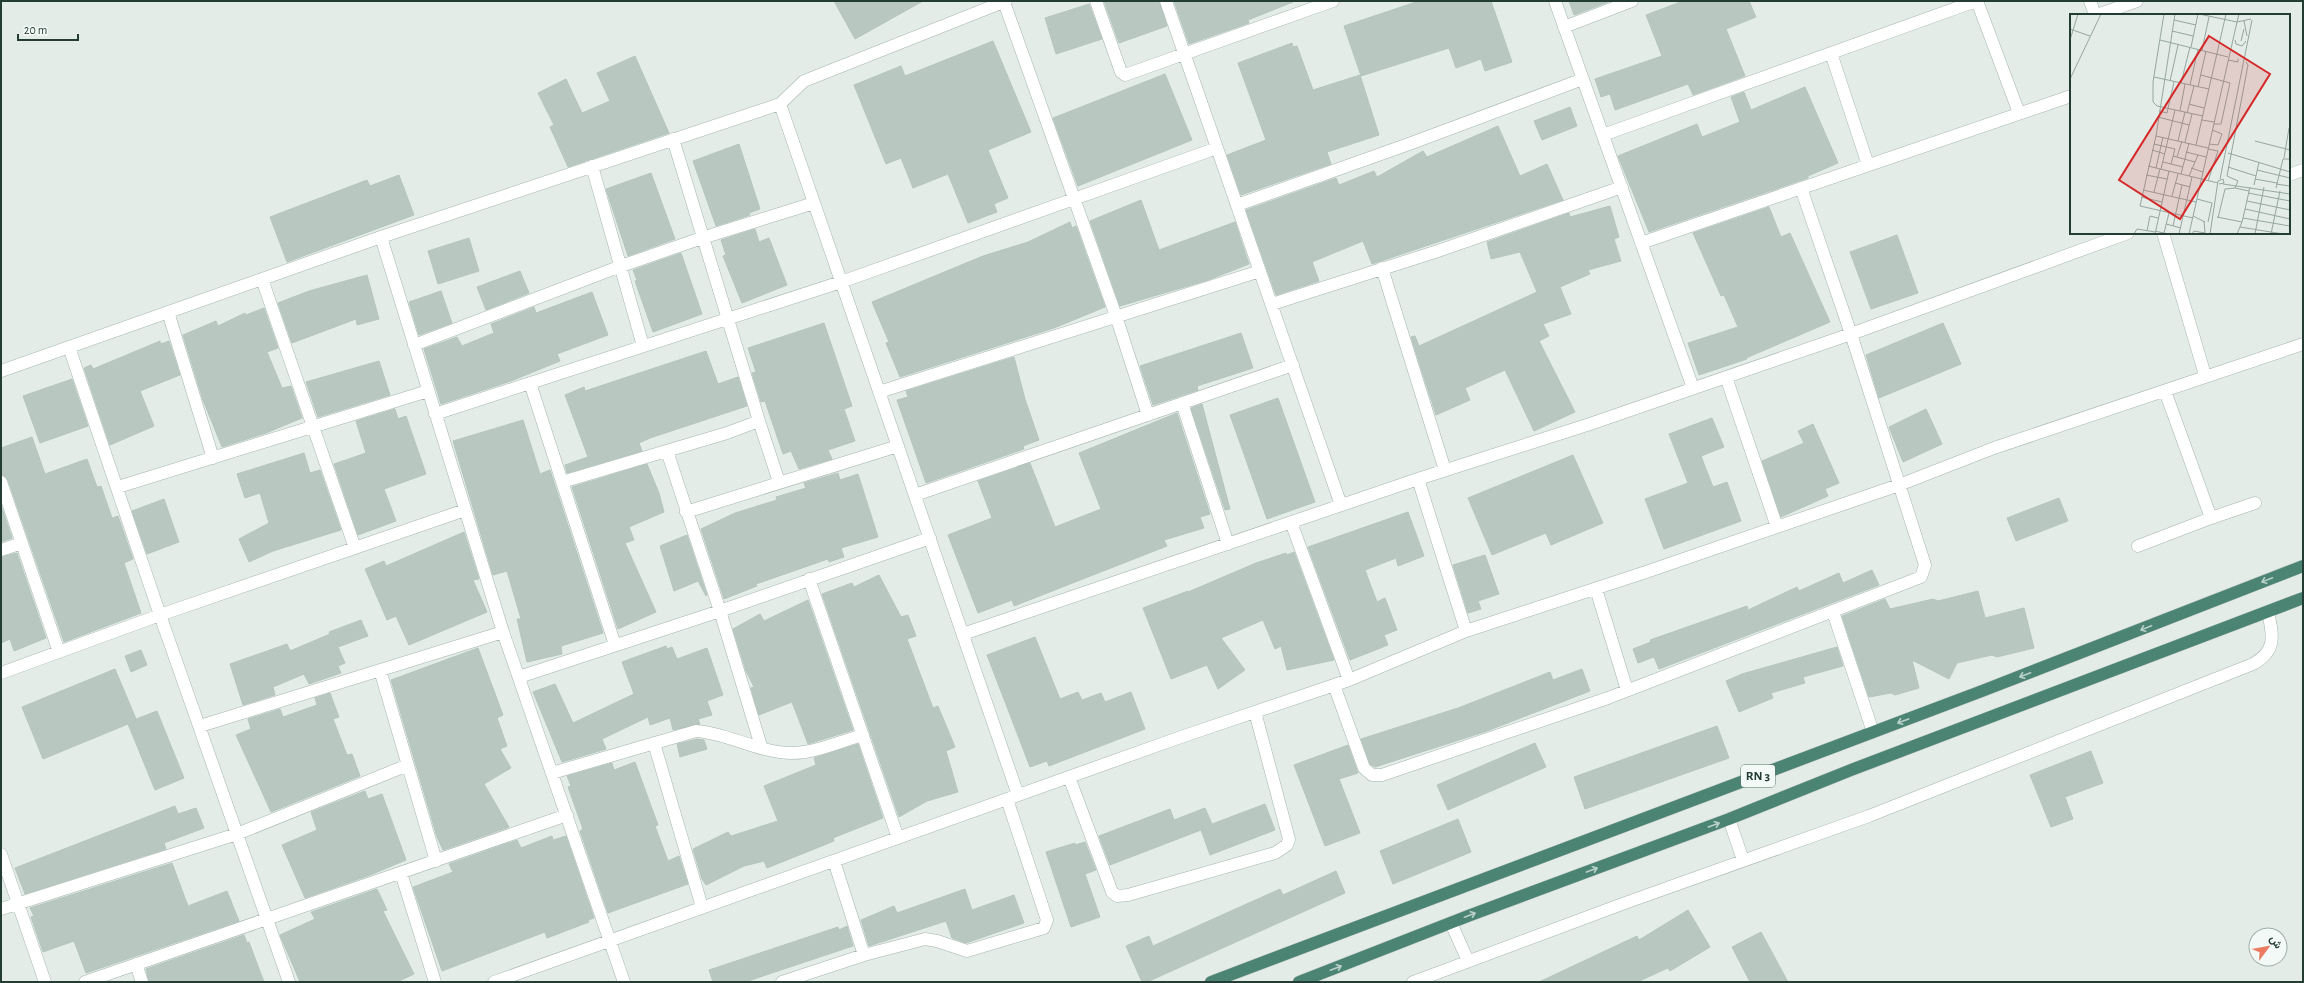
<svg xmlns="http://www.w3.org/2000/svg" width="2304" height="983" viewBox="0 0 2304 983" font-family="'Alegreya Sans',Vazirmatn,sans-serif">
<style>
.building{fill:#b8c7c0;stroke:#b5c6be}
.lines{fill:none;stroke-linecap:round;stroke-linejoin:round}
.minor-casing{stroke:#a6b4ae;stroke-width:13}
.trunk-casing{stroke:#c1c9c6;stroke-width:13}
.minor{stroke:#fff;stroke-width:12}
.trunk{stroke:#4c8474;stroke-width:12}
.oneway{stroke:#b9d0c8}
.labels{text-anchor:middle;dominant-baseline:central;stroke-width:3;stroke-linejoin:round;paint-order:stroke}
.shield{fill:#f3f9f6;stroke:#61756f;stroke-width:1}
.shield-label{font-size:13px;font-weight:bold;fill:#233d35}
.inset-road{fill:none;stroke:#96a6a0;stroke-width:1}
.view{fill:#d62828;fill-opacity:0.15;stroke:#d62828;stroke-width:2}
.inset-edge{fill:none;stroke:#233d35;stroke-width:2}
</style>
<rect width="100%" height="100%" fill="#e3ece7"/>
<path class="building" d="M834 1H923L855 39Z
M1104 1H1159L1167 26 1119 43Z
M1174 1H1293V2L1248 20 1249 23 1189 44Z
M1419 1H1491L1512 62 1485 71 1481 59 1456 68 1449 48 1361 76 1344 26Z
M1569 1H1611L1574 15Z
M1683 1H1749L1756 17 1726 29 1745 76 1693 95 1688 84 1615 110 1610 94 1601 97 1595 79 1662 56 1646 15Z
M1089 4 1102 39 1056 54 1045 18Z
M993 41 1031 132 988 150 1008 198 994 204 997 212 968 223 948 174 913 188 901 158 886 164 854 85 901 66 905 76Z
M1292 43 1293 47 1297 46 1313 90 1360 75 1379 135 1327 152 1331 164 1241 195 1227 155 1266 140 1238 63Z
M635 56 669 133 568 167 550 127 554 125 538 93 566 79 582 113 610 101 597 73Z
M1165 74 1192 140 1078 186 1053 118Z
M1805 87 1838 163 1808 176V178L1649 232 1618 156 1697 124 1702 137 1740 122 1731 97 1744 92 1751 110Z
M1570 107 1577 126 1542 140 1534 121Z
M1498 126 1520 176 1547 164 1563 200 1372 264 1363 241 1312 262 1319 281 1276 295 1246 210 1336 178 1339 185 1374 171 1377 177 1423 151 1427 157Z
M739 144 760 209 749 213 750 215 716 226 693 161Z
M651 173 675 239 628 256 606 189Z
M399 175 414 215 287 262 270 217 367 180 370 186Z
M1141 200 1159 250 1235 222 1249 264 1208 280 1120 306 1090 221Z
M1610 206 1619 237 1614 239 1621 261 1588 270 1590 274 1560 287 1571 314 1543 324 1549 336 1539 341 1575 412 1534 431 1505 370 1465 388 1470 400 1436 415 1411 337 1415 336 1419 346 1537 292 1520 252 1491 259 1487 242 1569 213 1570 217Z
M1769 207 1781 237 1790 233 1830 322 1746 358 1747 359 1699 375 1688 343 1738 327 1724 295 1721 296 1693 233Z
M1070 222 1072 228 1076 226 1105 307 1054 328 900 377 886 343 889 342 872 302 983 256 1028 242Z
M755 229 759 242 769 238 787 285 742 303 723 256 726 255 721 240Z
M1897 235 1918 293 1871 309 1850 252Z
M469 238 479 271 438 284 428 251Z
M681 253 702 314 653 332 635 281 637 280 633 270Z
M520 271 529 293 486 310 477 287Z
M367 275 379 319 357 325 356 319 292 343 278 303 309 291Z
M441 291 452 323 419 335 409 302Z
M592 292 608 335 557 354 560 361 511 381 441 404 424 349 457 337 462 346 494 333 491 324 534 307 536 313Z
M264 308 278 348 267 352 282 388 291 386 302 418 266 433 222 447 203 400 183 335 216 321 218 326 245 313 246 315Z
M824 323 852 406 844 409 855 441 828 450 832 459 799 469 791 451 783 454 765 401 761 402 752 373 756 372 748 348Z
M1943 323 1961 364 1879 398 1866 355Z
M1241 333 1253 368 1197 386 1198 390 1153 405 1140 366Z
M160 341 161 344 169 341 180 375 140 391 154 426 110 445 84 368 91 365 93 369Z
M706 351 718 384 738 377 747 406 650 438 639 443 642 451 567 473 565 465 588 457 565 395 584 387 585 391Z
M1014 357 1025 399 1039 440 1023 446 1024 449 926 483 897 400 908 397 906 391Z
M379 361 390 395 318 417 306 382Z
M72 379 88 426 40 443 23 396Z
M1278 398 1315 502 1267 519 1230 415Z
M1202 404 1230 509 1225 510 1191 408Z
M395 409 398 419 406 416 426 474 384 489 396 521 358 535 334 464 366 453 356 421Z
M1926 409 1942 444 1903 462 1889 427Z
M1177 413 1210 514 1200 517 1204 528 1164 540 1167 546 1014 606 1012 600 978 613 948 535 992 518 978 481 1030 463 1055 527 1101 509 1079 453Z
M1712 418 1724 447 1701 456 1713 487 1727 482 1741 521 1664 549 1645 499 1688 483 1669 434Z
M523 420 540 474 550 470 603 633 561 646 562 654 527 662 517 619H521L507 571 493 575 453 441Z
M1813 424 1839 483 1825 489 1828 496 1781 517 1762 461 1804 443 1798 431Z
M32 437 45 474 87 459 97 487 101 486 112 518 118 516 133 559 124 563 141 613 64 642 8 480 1 475V448Z
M304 453 310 473 320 470 341 530 273 551 249 562 239 539 269 523 260 493 245 498 237 474Z
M1573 455 1603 523 1551 545 1546 533 1492 555 1468 498Z
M647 464 659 493 664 512 629 527 634 540 625 543 656 612 618 629 572 487Z
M838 473 840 480 858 474 878 537 841 548 844 557 829 562 828 559 756 584 757 586 724 599 701 529 735 513 777 500 776 497 806 488 804 483Z
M2059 498 2068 521 2016 541 2007 518Z
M164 499 179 542 147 554 132 511Z
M1 505 12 538 1 542Z
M1408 512 1424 556 1398 566 1396 558 1365 570 1377 602 1385 598 1397 630 1384 635 1388 645 1350 660 1308 547Z
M464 532 479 579 473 580 487 612 409 645 396 616 387 620 365 569 384 561 386 566Z
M687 535 707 595 706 596 698 581 674 591 660 546Z
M1294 552 1334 660 1287 670 1281 646 1275 649 1263 620 1221 638 1245 670 1218 689 1207 665 1171 679 1143 608 1188 591V592L1256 563 1286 553 1287 555Z
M17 553 46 638 14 651 10 639 1 643V557Z
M1485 555 1499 594 1478 601 1481 609 1468 613 1453 565Z
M1872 570 1879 585 1659 669 1654 657 1638 663 1633 649 1651 642 1650 640 1747 606 1748 610 1797 587 1799 591 1839 573 1843 583Z
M879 575 901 617 908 615 916 636 907 639 933 708 938 706 955 747 946 751 958 792 927 801 899 817 822 594 852 583 854 587Z
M1978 591 1985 618 2024 608 2034 648 1997 657 1992 655 1957 663 1949 679 1912 660 1919 688 1895 695 1891 693 1869 697 1842 616 1885 599 1890 609 1933 599 1938 601Z
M808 600 853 730 808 744 792 702 759 715 751 688 754 687 746 671 733 629 760 614 764 621Z
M361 620 368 636 338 647 345 663 338 666 341 673 309 684 304 674 273 687 275 695 243 705 230 664 287 644 290 651 330 634 329 632Z
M1035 637 1060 699 1078 692 1082 700 1101 693 1105 702 1131 692 1145 729 1049 766 1047 761 1030 767 987 655Z
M666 646 667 649 672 647 677 659 707 648 723 695 707 701 712 715 698 719 700 724 673 730 670 718 650 725 648 717 602 739 606 749 562 762 533 692 555 684 573 723 634 694 622 662Z
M1837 647 1843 666 1803 677 1805 683 1771 693 1773 698 1739 712 1726 681 1742 674Z
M478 648 503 715 497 718 507 746 500 749 511 768 484 784 509 827 443 850 437 837 391 680Z
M141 650 147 665 131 672 125 656Z
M115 669 136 719 157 711 184 778 155 790 128 724 43 759 22 707Z
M1582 669 1590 691 1487 731 1375 767 1370 764 1361 739 1458 708 1550 672 1553 680Z
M330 693 339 717 333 719 347 755 352 754 360 776 271 812 236 735 251 729 248 719 280 709 283 717 317 705 315 698Z
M1717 726 1729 758 1585 809 1574 777Z
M697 739 704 740 707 749 680 757 677 744Z
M1535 743 1546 767 1448 810 1437 785Z
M858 744 883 818 833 838 834 841 767 868 764 861 744 866 706 885 702 879 693 849 728 832 731 836 778 821 764 786 816 765 814 758Z
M1348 745 1358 773 1339 779 1360 833 1325 846 1294 765Z
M2091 751 2103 783 2065 797 2073 819 2051 827 2030 775Z
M635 762 658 825 655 826 668 861 679 856 688 884 608 913 580 831 583 829 568 787 571 786 567 776 612 763 614 770Z
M365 791 368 799 382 794 406 860 370 875 305 898 282 845 317 830 311 812Z
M1265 804 1275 830 1210 855 1201 830 1110 865 1099 836 1170 809 1174 820 1205 808 1212 824Z
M175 806 178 814 196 808 204 828 164 843 166 849 25 894 15 868Z
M1458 819 1471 852 1393 884 1380 851Z
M552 836 553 840 566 836 594 918 588 920 589 922 547 938 545 932 442 971 413 887 453 872 449 864 517 840 521 848Z
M1085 842 1096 870 1085 874 1100 917 1071 927 1046 852 1075 843V845Z
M172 863 188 906 227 891 239 921 86 973 74 941 43 952 31 917 34 916 30 908Z
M1336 871 1345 893 1147 982H1142L1126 946 1149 936 1153 946 1280 889 1283 895Z
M377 889 387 910 383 911 414 974 397 982H300L280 935 315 919 311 912Z
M965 889 972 910 1014 895 1024 923 966 943 952 938 946 921 869 946 861 920 894 906 897 913Z
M1688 910 1710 947 1670 971 1668 968 1637 982H1539L1637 936 1639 940Z
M847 926 853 946 745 982H713L709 970 838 927 839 930Z
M1761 932 1788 982H1750L1732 947Z
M244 935 247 943 249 942 264 982H149L146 969Z"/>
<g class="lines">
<g class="minor-casing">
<path id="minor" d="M1006 1 804 81 780 104 1018 795
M1096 1 1121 72 1125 75 1333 1
M1166 1 1341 505
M1555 1 1693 388
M1977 1 2019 113
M2090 1 2095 15
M1004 2 1116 316 1148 415
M2097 15 2137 1
M1564 27 1632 1
M1831 53 1868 165
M1603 135 1976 1
M592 166 643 346
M2289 175 2303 170
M1237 205 1409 144 1583 79
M2163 233 2205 375
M381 237 503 632 624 982
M1641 243 2071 96
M1382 268 1445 470
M262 279 355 548
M1272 304 1438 251 1622 187
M168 312 213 458
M414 345 621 266 702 238 814 203
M69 347 160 615 289 982
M1 371 381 237 780 104
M1726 377 1777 527
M530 383 615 645
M2165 391 2211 518 2255 503
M879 392 1260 271
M1182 403 1228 544
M435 414 841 282 1217 148
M759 421 779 482
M667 451 720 611 761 746
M1418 479 1466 631
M1 482 59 652
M562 482 727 433 759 421 673 139
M118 487 428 391
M915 495 1293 365
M686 512 898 446
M1291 522 1349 680
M2138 546 2211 518
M1 550 22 543
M809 579 898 838
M1596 589 1627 690
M1833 612 1873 732
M963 634 1418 479 1590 424 1851 334 2128 233
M380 670 436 861
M1 673 160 615 465 510
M519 677 720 611 930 538
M1334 685 1364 768 1372 775H1382L1608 698 1921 577 1925 565 1851 334 1801 188
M200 726 503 632
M654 743 702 907
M552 773 696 731C728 733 759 753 792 753 815 753 841 741 863 735
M1069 777 1112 892 1117 896 1128 895 1275 853 1287 845 1289 839 1255 712
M1729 819 1743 860
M1 854 45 982
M834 861 864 955
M401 873 435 982
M1 909 237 834 408 765
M1451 923 1468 961
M136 964 142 982
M85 982 567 815
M494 982 1181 737 1349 680 1466 631 1646 572 1899 485 1994 448 2303 344
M782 982 864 955 925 939 937 941 967 951 1044 928 1047 920 1007 799
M1413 982 1625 903 1869 816 2253 664C2277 651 2273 635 2268 612"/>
</g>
<g class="trunk-casing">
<path id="trunk" d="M1211 982 1982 691 2303 566
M1299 982 1468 916 1729 819 1851 770 2303 598"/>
</g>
<use href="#minor" class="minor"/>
<use href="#trunk" class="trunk"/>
</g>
<defs><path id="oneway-shaft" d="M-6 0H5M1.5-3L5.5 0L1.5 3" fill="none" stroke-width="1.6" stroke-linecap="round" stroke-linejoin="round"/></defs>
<g class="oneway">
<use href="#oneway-shaft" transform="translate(2267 580) rotate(158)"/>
<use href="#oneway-shaft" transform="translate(2146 628) rotate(158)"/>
<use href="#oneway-shaft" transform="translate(2025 675) rotate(159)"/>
<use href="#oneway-shaft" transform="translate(1903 721) rotate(160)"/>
<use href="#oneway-shaft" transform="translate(1714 825) rotate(-20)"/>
<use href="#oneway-shaft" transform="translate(1592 870) rotate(-20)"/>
<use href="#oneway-shaft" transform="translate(1470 915) rotate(-21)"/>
<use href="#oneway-shaft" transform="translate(1336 968) rotate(-21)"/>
</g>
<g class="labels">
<rect class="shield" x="1741" y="765" width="34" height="22" rx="3"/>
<g class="shield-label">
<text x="1758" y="776">RN 3</text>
</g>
</g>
<g transform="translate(2070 14)">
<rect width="220" height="220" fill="#e3ece7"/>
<path class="inset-road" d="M94 0 83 68V88L87 92 133 102M105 0 86 122 138 134M129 0 167 8 169 0M104 6 126 11M174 7 177 22M0 15 20 22M102 17 123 22M0 26 8 0M90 26 158 43M165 26 166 30 172 32 176 27M171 27 174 15M121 33 128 0M132 36 139 3M158 46 168 48V45M131 61 160 69 151 110H144M84 63 139 75M0 65 31 0M100 67 108 31M111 69 120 33M120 71 128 35M128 73 136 37M119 90 134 94M89 97 97 99 104 68M110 97 115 70M117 99 124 72M88 103 119 111M132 106 144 108M86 122 70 192 123 204M108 127 115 98M185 127 220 136M115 128 122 100M84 130 105 135 101 150M139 130 148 131 152 120 142 116M126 131 156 0M138 135 148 137 138 167M82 136 95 140M116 138 136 143M158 139 220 158M103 142 125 148M107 143 112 127M214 144 219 114M93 148 113 153M78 152 148 169M158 153 186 162M86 154 93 123M121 154 133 158M91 155 105 96M187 156 220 164M111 160 119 129M76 161 97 165M119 162 128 141M150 165 182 6M185 165 207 169M105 169 120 173M153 170 220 180M206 170 220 172M184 171 189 148M165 174 179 177M206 174 213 145H220M73 176 126 188M84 178 90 155M178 179 220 187M102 182 108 160M71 183 92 188M127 185 142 189 138 208M177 187 220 196M175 195 220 205M123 202 135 208M147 203 172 208 167 220M148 204 155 175 165 174 168 167 157 162 178 51 176 48M173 204 180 173M172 208 173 204 220 212M96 210 111 214M103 212 112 171M170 213 213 220M77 217 80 202 88 204M85 217 98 220M94 219 99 199M64 220 67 215 85 218M85 220 99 157M109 220 122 163M119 220 167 8 181 5M122 220 124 217 135 219 134 207M140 220 148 167 153 165 154 169 149 170M185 220 194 173M201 220 210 177"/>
<path class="view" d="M139 22 200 60 110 205 49 166Z"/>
<rect width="220" height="220" class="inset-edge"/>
</g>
<rect width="2304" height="983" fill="none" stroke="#233d35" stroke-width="4"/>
<g transform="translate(2268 947) rotate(58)"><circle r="19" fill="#f3f9f6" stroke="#a0aea9"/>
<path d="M0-3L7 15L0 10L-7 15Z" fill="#ec7c61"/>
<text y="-6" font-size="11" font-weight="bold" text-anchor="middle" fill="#233d35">ش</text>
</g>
<path d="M18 34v6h60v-6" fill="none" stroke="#233d35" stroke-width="2"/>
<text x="24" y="34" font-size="12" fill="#233d35" stroke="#f3f9f6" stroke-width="3" paint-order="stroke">20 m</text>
</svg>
